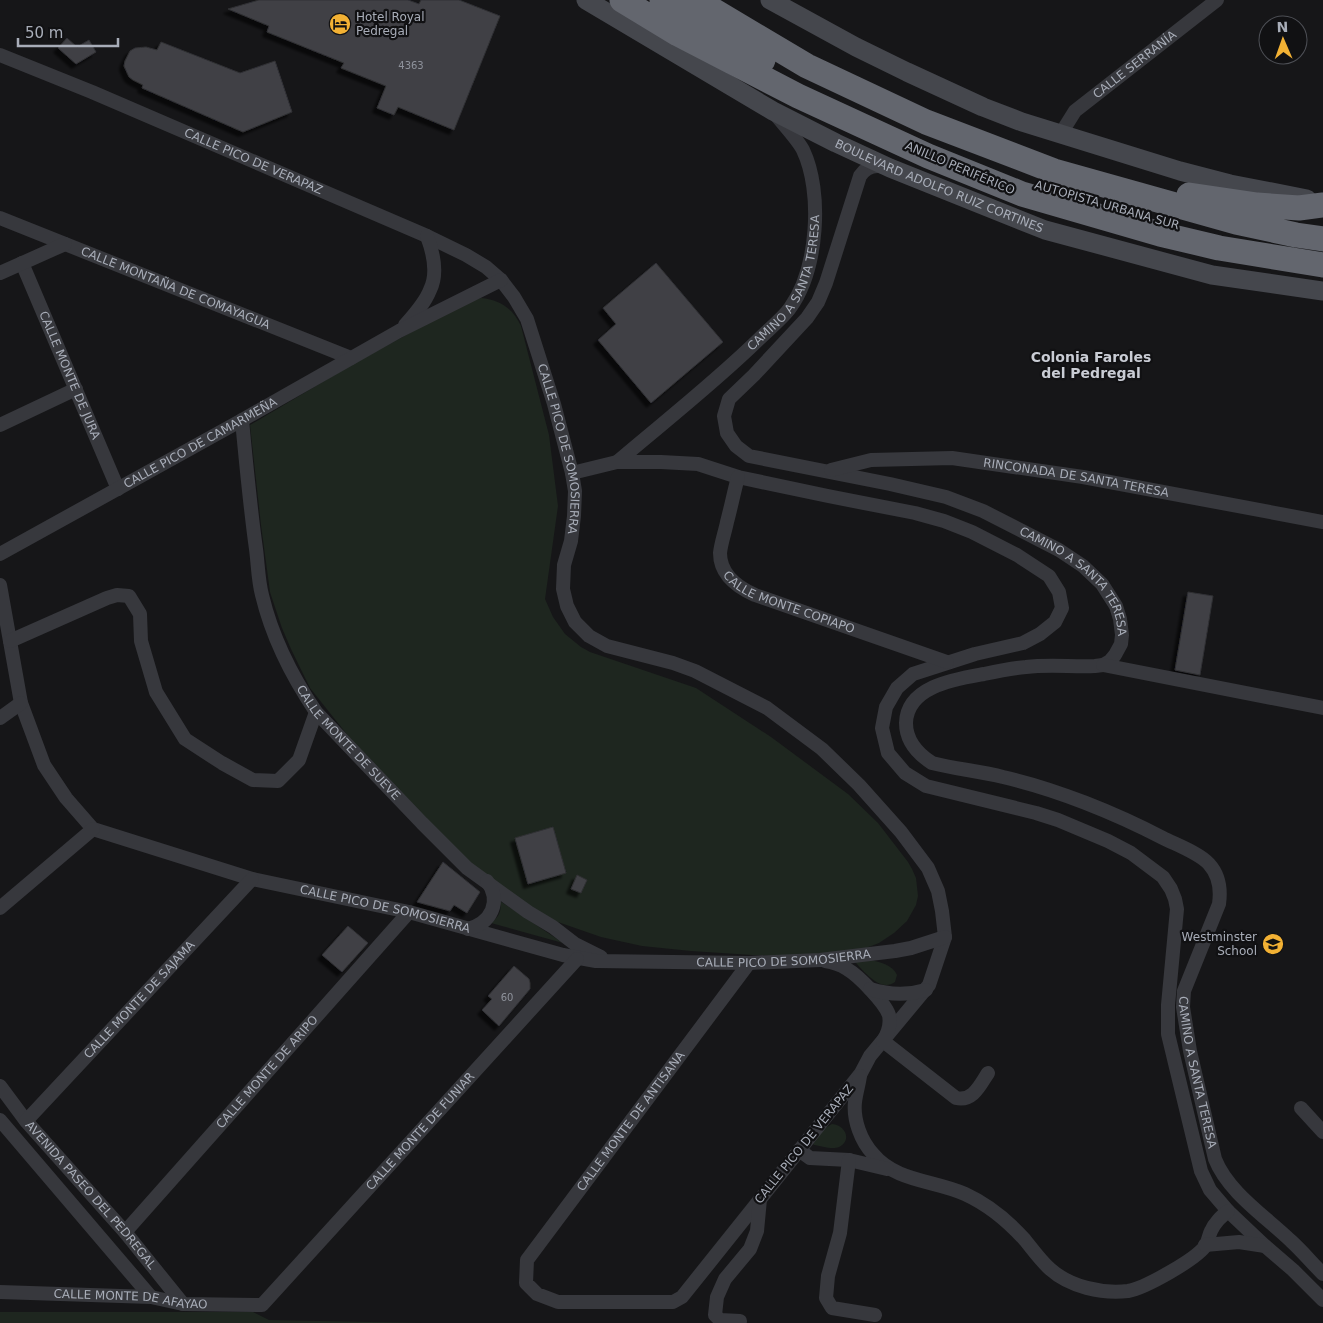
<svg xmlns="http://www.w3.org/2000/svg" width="1323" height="1323" viewBox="0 0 1323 1323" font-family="'DejaVu Sans',sans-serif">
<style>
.green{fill:#1e261f}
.building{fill:#404145;stroke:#303034;filter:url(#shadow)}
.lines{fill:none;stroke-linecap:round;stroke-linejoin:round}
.street{stroke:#37383d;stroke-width:14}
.secondary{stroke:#45474d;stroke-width:19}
.highway{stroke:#63666e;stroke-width:25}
.labels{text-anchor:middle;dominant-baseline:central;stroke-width:4.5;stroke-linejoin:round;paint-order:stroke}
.number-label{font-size:10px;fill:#8e929b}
.poi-label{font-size:12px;fill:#a8adb8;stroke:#111113;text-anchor:start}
.street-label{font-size:12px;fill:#a8adb8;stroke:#111113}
.neighbourhood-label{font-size:14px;font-weight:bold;fill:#c9ccd4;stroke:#111113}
</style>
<defs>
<filter id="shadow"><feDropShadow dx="-4.5" dy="4.5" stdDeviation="1" flood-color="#0009"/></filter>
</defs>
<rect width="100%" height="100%" fill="#161618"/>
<path class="green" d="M481 298C501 300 513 309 521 326L549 435 558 506 545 599 553 617 565 634 581 647 590 652 696 688 771 737 848 794 878 823 908 862 912 869 916 878 918 896 916 905 907 921 894 933 879 943 866 948 821 956 752 955 691 951 642 946 601 937 555 921 530 908 470 864 357 747 310 688 291 649 282 628 270 592 261 525 250 425 353 364 465 303Z
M500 901 563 943 491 923C499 917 502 911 500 901Z
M870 960C880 962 893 965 897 975L895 982C880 993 864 971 854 961Z
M832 1124C846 1125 852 1141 839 1147 832 1150 821 1146 814 1145L813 1144 825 1128Z
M0 1312H253L269 1320 423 1323H0Z"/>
<path class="building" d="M259 0H408L419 4 421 0H459L500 16 454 130 398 107 394 115 377 108 386 86 341 68 344 63 267 32 269 26 228 9Z
M67 38 77 47 89 40 96 52 76 64 58 48Z
M161 42 240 73 275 61 292 112 243 132 142 88 143 85 133 80 129 77 124 66 125 61 130 51 135 48 146 47 157 50Z
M656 263 723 342 651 403 598 340 616 324 603 308Z
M1188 592 1213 596 1200 675 1175 670Z
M553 827 566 873 528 884 515 838Z
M443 862 480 892 467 913 454 905 450 911 417 902Z
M577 875 587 880 581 893 571 889Z
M348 926 368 943 342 972 322 955Z
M514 966 529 979 530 983V989L499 1026 482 1010 492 999 488 996Z"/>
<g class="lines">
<g class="street">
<path id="s1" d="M0 55 92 92 427 236 466 255 486 267 501 280 514 297 527 319 554 404 572 473 575 491 574 516 571 541 564 565 563 589 567 606 575 622 589 636 607 646 673 663 695 671 767 708 822 749 859 785 901 832 928 868 938 891 942 911 945 937 929 985 870 1056 861 1073 682 1297 673 1302H558L537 1294 526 1283 527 1260 749 963"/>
<path id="s2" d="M1060 135 1075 111 1217 0"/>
<path id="s3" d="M884 167C874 164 866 167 860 176L826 283 818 302 807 318 754 375 729 399 724 416 727 433 736 446 749 456 890 484 946 497 983 511 1059 550 1083 566 1102 584 1116 606 1120 619 1122 635 1121 644 1115 655 1110 661 1103 665 1095 666C1072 667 1049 664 1026 667 1012 668 998 671 984 674 956 679 907 686 906 723 906 741 918 754 932 763 955 769 980 771 1003 777 1056 789 1115 813 1163 838 1177 845 1199 853 1209 864 1219 875 1221 890 1219 904L1184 991 1183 1007 1190 1051 1215 1159C1228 1192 1265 1216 1291 1241 1302 1251 1312 1263 1323 1274"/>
<path id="s4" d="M0 218 351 358"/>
<path id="s5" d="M22 263 118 489"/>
<path d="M0 273 65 244"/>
<path d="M405 325C414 315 425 303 430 290 438 274 433 252 427 236"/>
<path id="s6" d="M242 420C246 463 250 506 256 549 258 564 258 580 262 595 272 637 291 675 316 712L422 823 467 868 528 912 553 927 575 944 601 957"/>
<path d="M0 425 76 389"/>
<path id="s7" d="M617 462C664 422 714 383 758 340 768 330 783 318 790 308 818 269 823 192 803 150 798 140 783 124 775 114"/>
<path id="s8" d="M831 470 871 460 952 458 1083 477 1323 522"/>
<path d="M572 473 617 462H661L698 464 738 477 828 496 915 513 944 521 972 532 1017 555 1049 576 1059 592 1062 608 1055 622 1040 634 1023 643 975 654 913 674 897 688 886 707 882 728 888 753 905 773 926 786 1036 813 1058 820 1108 841 1131 853 1163 877 1171 889 1175 899 1177 909 1168 1005V1034L1201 1171 1210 1190 1228 1211 1265 1246 1293 1270 1323 1300"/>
<path id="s9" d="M738 477C734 492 731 507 727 522 725 532 721 543 720 553 720 574 737 587 755 595L947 662"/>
<path id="s10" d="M0 554 242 420 399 331 501 280"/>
<path id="s11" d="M0 585 21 703 44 765 66 798 93 829 252 879 409 912 563 955 596 961 749 963 820 960 895 951 911 948 945 937"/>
<path d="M10 641 107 598 117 595 129 596 140 614 141 641 156 692 185 739 222 763 253 780 278 781 299 760 316 712"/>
<path d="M1103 665 1323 708"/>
<path d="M0 718 21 703"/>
<path d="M0 908 93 829"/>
<path d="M468 929C491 923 502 902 487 881"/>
<path d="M825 961C833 962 841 965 847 969 859 976 885 1003 889 1015 891 1025 888 1033 883 1041L956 1098C973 1102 980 1085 988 1073"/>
<path d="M870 989C889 995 906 996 926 990"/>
<path d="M860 1076C859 1084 856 1093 855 1102 853 1120 861 1141 873 1154 896 1182 934 1180 965 1194 989 1205 1008 1221 1025 1240 1033 1250 1041 1261 1050 1269 1070 1287 1102 1294 1128 1291 1145 1288 1197 1259 1206 1245 1208 1241 1209 1235 1211 1231 1215 1222 1221 1217 1228 1211"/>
<path id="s12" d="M0 1086 26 1121 125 1232 183 1304"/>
<path d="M1301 1108 1323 1132"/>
<path d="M0 1120 151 1297"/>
<path id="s13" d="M26 1121 252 879"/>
<path d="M799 1150 810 1158 849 1160 887 1169"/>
<path d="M849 1160 840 1233 828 1276 826 1298 832 1308 875 1315"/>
<path id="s14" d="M125 1232 409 912"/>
<path d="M1205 1245 1239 1242 1265 1246"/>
<path id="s15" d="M0 1292 151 1297 183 1304 262 1305 577 959"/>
<path d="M740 1321 720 1320 715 1315 717 1297 725 1279 750 1249 757 1231 760 1199"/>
</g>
<g class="secondary">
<path id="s16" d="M586 0 773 111 836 143 890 168 1045 230 1212 275 1323 291"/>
<path d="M770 0 856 47 907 72 983 107 1022 122 1180 171 1230 184 1307 199"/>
</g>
<path class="highway" d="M622 0 678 34 798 96 928 156 1022 194 1160 234 1219 248 1323 265
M662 0 763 60
M696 0 807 66 926 122 1054 171 1236 222 1296 235 1323 239
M1189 195 1257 205 1299 208 1323 205"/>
</g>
<defs>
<g id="hotel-disc" transform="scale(1.125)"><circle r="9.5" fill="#f2b134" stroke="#111113"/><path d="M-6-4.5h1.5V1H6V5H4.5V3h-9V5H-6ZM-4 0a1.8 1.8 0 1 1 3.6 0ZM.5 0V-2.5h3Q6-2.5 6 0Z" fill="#111"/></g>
<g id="school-disc" transform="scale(1.125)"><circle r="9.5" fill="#f2b134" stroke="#111113"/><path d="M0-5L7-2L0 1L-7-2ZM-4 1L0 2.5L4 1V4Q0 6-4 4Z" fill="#111"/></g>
</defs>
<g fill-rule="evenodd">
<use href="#hotel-disc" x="340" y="24"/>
<use href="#school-disc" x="1273" y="944"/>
</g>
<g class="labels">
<g class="number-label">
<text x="411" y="65">4363</text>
<text x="507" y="997">60</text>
</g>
<g class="poi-label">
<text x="356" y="17">Hotel Royal<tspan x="356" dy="14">Pedregal</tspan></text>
<text x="1257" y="937" text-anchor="end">Westminster<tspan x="1257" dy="14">School</tspan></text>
</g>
<g class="street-label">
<text stroke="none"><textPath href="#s2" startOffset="104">CALLE SERRANÍA</textPath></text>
<text stroke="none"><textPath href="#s1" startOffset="275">CALLE PICO DE VERAPAZ</textPath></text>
<text transform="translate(960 168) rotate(23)">ANILLO PERIFÉRICO</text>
<text stroke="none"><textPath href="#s16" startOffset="400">BOULEVARD ADOLFO RUIZ CORTINES</textPath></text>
<text transform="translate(1107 205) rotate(16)">AUTOPISTA URBANA SUR</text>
<text stroke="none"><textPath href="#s7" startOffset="252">CAMINO A SANTA TERESA</textPath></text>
<text stroke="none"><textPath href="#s4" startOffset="189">CALLE MONTAÑA DE COMAYAGUA</textPath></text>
<text stroke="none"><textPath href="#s5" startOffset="122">CALLE MONTE DE JURA</textPath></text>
<text stroke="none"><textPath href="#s10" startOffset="229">CALLE PICO DE CAMARMEÑA</textPath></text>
<text stroke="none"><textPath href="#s1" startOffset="732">CALLE PICO DE SOMOSIERRA</textPath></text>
<text stroke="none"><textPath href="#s8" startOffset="248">RINCONADA DE SANTA TERESA</textPath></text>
<text stroke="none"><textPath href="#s3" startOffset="720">CAMINO A SANTA TERESA</textPath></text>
<text stroke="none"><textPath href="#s9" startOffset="170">CALLE MONTE COPIAPO</textPath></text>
<text stroke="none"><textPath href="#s6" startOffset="350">CALLE MONTE DE SUEVE</textPath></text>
<text stroke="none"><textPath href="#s11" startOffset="570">CALLE PICO DE SOMOSIERRA</textPath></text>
<text stroke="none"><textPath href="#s11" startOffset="975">CALLE PICO DE SOMOSIERRA</textPath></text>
<text stroke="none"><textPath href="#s13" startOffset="166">CALLE MONTE DE SAJAMA</textPath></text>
<text stroke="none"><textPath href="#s14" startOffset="214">CALLE MONTE DE ARIPO</textPath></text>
<text stroke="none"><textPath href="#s3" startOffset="1620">CAMINO A SANTA TERESA</textPath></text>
<text stroke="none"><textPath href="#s1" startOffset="2232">CALLE MONTE DE ANTISANA</textPath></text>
<text stroke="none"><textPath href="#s15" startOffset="498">CALLE MONTE DE FUNIAR</textPath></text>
<text transform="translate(804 1144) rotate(-51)">CALLE PICO DE VERAPAZ</text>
<text stroke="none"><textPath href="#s12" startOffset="142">AVENIDA PASEO DEL PEDREGAL</textPath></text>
<text stroke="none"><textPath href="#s15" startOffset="131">CALLE MONTE DE AFAYAO</textPath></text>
</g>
<g class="neighbourhood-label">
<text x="1091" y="357">Colonia Faroles<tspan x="1091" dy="16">del Pedregal</tspan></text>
</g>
</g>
<g transform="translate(1283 40) rotate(358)"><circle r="24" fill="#111113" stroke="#4d4f55"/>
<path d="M0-4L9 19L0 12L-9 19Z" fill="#f2b134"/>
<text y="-8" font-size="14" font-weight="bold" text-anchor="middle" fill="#a8adb8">N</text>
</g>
<path d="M18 38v8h100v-8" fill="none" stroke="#a8adb8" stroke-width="2.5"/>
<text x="25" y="38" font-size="15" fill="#a8adb8" stroke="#111113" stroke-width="4" paint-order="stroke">50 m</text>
</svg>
